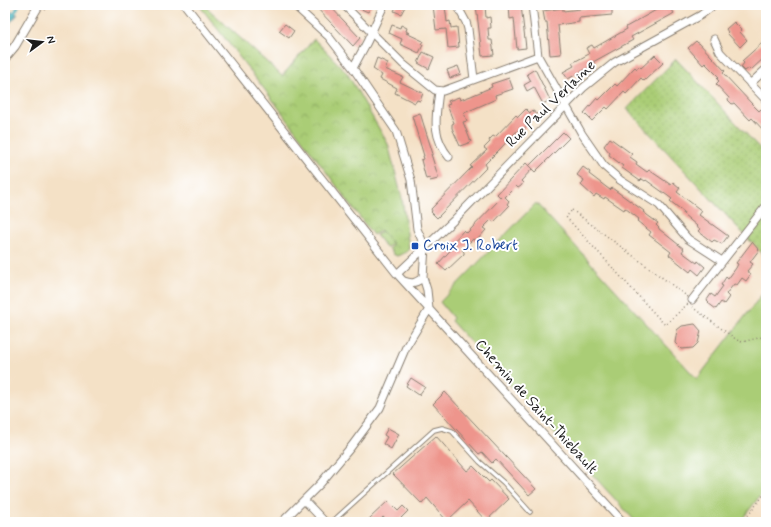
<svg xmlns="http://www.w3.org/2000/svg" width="771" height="527" viewBox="0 0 771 527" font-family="Mynerve,sans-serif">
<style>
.grass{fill:#aacd76;stroke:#637449}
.park{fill:url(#park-crowns);stroke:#637449}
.garden{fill:url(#garden-dots);stroke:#637449}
.water{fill:url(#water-waves);stroke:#2e666b}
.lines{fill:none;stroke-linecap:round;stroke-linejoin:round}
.stream{stroke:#3fafba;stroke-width:2.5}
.building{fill:#ee958c}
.service-casing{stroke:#887e71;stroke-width:5.5}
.minor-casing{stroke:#887e71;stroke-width:9}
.tertiary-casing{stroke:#887e71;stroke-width:10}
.path{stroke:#887e71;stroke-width:1.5;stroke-dasharray:1 3;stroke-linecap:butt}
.service{stroke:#fff;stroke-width:3.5}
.minor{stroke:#fff;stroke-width:7}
.tertiary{stroke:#fff;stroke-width:8}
.transit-dot{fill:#1a4fb4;stroke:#fff;stroke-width:1.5}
.labels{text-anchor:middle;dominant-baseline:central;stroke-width:4;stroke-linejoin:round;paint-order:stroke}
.street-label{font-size:15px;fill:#1c1c1c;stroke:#fff}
.transit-label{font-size:15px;fill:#164399;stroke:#fff;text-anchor:start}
</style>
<defs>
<pattern id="park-crowns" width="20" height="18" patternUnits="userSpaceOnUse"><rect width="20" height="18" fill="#aacd76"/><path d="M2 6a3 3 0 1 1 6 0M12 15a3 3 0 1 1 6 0" fill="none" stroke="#92af66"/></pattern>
<pattern id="garden-dots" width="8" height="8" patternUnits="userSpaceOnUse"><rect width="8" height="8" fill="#aacd76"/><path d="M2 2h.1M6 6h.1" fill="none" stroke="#92af66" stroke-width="1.8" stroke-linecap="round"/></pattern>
<pattern id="water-waves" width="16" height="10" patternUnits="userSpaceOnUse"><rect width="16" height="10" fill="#3fafba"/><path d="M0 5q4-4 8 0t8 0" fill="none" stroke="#348e96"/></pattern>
</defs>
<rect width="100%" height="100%" fill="#fff"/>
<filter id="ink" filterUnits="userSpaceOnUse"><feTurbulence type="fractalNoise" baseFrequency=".025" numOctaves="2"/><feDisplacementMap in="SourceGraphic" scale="8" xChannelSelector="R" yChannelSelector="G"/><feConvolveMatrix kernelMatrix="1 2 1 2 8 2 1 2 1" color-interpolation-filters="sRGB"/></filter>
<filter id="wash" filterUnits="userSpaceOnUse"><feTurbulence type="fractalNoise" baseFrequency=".012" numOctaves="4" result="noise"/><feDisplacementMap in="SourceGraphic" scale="16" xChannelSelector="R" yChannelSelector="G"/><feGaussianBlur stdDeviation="0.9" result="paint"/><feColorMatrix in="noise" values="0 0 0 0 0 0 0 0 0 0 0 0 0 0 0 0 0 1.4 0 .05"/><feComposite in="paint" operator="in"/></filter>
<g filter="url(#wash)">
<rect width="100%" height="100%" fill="#f4e1c6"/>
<path class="grass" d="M536 203 697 379 766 289V488L740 522H636L451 321 453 318 440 302Z
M383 230 393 243 386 248 376 235Z"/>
<path class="park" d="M199 5H204L282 76 314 39 347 73 388 144 402 198 409 248 407 252 397 256 393 254 389 248 393 244 381 230 373 235 275 103Z"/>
<path class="garden" d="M676 59 766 155V258L627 109Z"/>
<path class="water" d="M12 11 18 14 7 26 5 31V21Z"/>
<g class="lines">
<path class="stream" d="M13 15 19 5"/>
</g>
<g id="blocks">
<path class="building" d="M314 5H329L360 38 353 46Z
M352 5H372L368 12Z
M397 5H406L401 14 394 11Z
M433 5 445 6 447 22 450 21 451 28 457 27 459 47 448 48 446 29 436 30Z
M476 5H485L486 18 490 17 491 28H488L489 40H492L494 55 482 56Z
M509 5H521L526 48 517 49 514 18 510 19Z
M589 5H612V15L579 18V22L558 25 561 54 550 55 547 22H545L543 11 563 8V11L589 8Z
M665 5H669L674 13 671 15 631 37 633 40 593 62 595 64 568 79 563 72 574 66 572 63 589 54 586 48 592 45 594 48 627 29 626 27Z
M734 22 742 30 740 32 747 40 740 47 727 33 728 32 726 29Z
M285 24 294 31 289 38 279 31Z
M392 25 400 28 401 25 407 28 406 31 409 33H406L423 41 421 44 423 45 419 53 400 44 402 39 389 33Z
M696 41 698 43H699L725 71 723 73 752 104 759 111 761 109 766 114V133L752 118 750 120 734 103 732 104 728 100 729 98 716 84 719 81 717 79 719 77 705 63 703 65 688 48Z
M762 43 766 47V56L751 70 749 68 745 71 741 67 744 63 742 61Z
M423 52 434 57 429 69 418 63Z
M655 55 663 63 644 81 641 78 626 94 624 92 608 109 606 107 592 121 584 113 597 98 599 100 615 84 617 86 635 67 637 69 639 66 641 68Z
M377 58 388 63 385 69 403 77 400 82 423 93 420 101 417 100 415 103 395 93 397 88 380 79 382 75 373 69Z
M458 66 461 74 450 78 447 70Z
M535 69 550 100 543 104 534 87 527 91 524 85 531 81 527 74Z
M509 78 513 89 495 95 496 99 464 113 467 121 463 122 471 142 460 146 452 128V124L454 123 447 105 450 104 448 101 459 97 460 100 471 96 492 87 491 84Z
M526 109 530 113 532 110 537 114 521 132 519 129 499 150 485 164 487 167 437 218 431 212 432 211 431 209 472 167 470 166 487 150 484 148 490 142 489 140 493 136 495 137 516 115 518 117Z
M420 113 433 154H431L438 176V179L430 181 429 178 426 179 421 160 424 159 423 156H424L412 116Z
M563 132 569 138 535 172 529 166Z
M610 138 632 154 630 157 637 162 636 164 647 172 649 170 671 185 673 182 680 188 677 192 702 211 699 215 728 236 722 244 714 240 712 242 698 231 700 229 696 227 697 226 683 214 684 212 670 201 672 199 668 196 646 180 645 181 642 179 640 181 622 168 623 166 609 155 610 153 604 146Z
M526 163 532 169 521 181 523 183 521 186 518 188 516 186 505 197 509 201 507 204 509 206 494 222 491 220 483 228 486 230 476 241 473 239 462 250 464 252V254L446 271 438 264 456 244 453 242 464 230 467 233 501 198 497 194Z
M583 167 590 172 589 174 610 190 612 188 644 211 643 212 658 223 656 225 659 228V229L684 249 682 252 697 263 698 261 705 267 699 275 692 269 690 272 669 255 671 252 649 235 651 232 637 221 639 219 625 208 624 210 605 197 604 199 596 194 594 197 581 185 584 180 577 175Z
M752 242 759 250 750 262 753 264 747 271 751 274 746 281 742 278 737 285 734 284 726 294 729 297 724 304 721 302 716 309 708 303 709 302 707 300 711 294 715 297 723 286 721 285 726 277 728 279 736 268 738 264 736 263Z
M695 324 701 331 698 343 693 348 681 349 675 343 677 330 682 326Z
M411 378 425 387 419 395 406 386Z
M445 392 536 489 529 495 496 459 492 463 482 452 479 454 433 404Z
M388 428 399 434 391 449 383 444 387 437 384 435Z
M436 436 467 471 473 466 489 482 491 480 509 499 486 521 468 501 447 521 427 498 422 504 393 474Z
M388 501 398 511 403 506 408 511 397 522H389L383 517 378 522H372L369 519Z"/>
</g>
</g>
<g filter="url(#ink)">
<use href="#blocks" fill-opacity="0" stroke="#887e71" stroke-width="1"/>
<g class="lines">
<g class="service-casing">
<path id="service" d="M332 522 434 430 442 428 452 431 480 462 504 483 530 512"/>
</g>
<g class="minor-casing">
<path id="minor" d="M185 5 397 274 623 522
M344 5 403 64 435 90 443 91 538 56
M532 5 538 56 582 134 604 166 620 180 659 205 688 239 722 261
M460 11 466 22 468 29 474 79
M714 39 720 52 766 100
M353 68 367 42 384 5
M750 84 766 69
M439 91C436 117 431 135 449 157
M397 274 454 220 583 88 615 62 701 15 714 5
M404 281C412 284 417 283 423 277
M692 300 766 206
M304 500 325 522
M282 522 320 484 351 447 380 408 406 347 429 309 427 290 423 277 425 247 417 229 411 180 396 131 353 68 329 37 294 5"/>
</g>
<g class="tertiary-casing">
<path id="tertiary" d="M5 58 15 46 39 5"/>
</g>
<path class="path" d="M45 10 49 5
M5 70 10 64
M572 210 692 300 665 325 566 217Z
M692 307 737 340 742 342 766 336
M743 522 766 492"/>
<use href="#service" class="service"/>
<use href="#minor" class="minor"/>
<use href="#tertiary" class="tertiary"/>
</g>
</g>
<rect class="transit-dot" x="411" y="242" width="8" height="8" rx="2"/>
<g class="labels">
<g class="street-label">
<text transform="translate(551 104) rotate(-44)">Rue Paul Verlaine</text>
<text transform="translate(536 407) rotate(48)">Chemin de Saint-Thiebault</text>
</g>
<g class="transit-label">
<text x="423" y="246">Croix J. Robert</text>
</g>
</g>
<rect width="771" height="527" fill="none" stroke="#fff" stroke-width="20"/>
<g transform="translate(42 42) rotate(75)" stroke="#ffffff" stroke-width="3" paint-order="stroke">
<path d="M0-3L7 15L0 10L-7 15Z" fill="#1c1c1c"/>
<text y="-6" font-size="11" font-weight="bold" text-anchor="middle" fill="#1c1c1c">N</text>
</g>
</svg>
